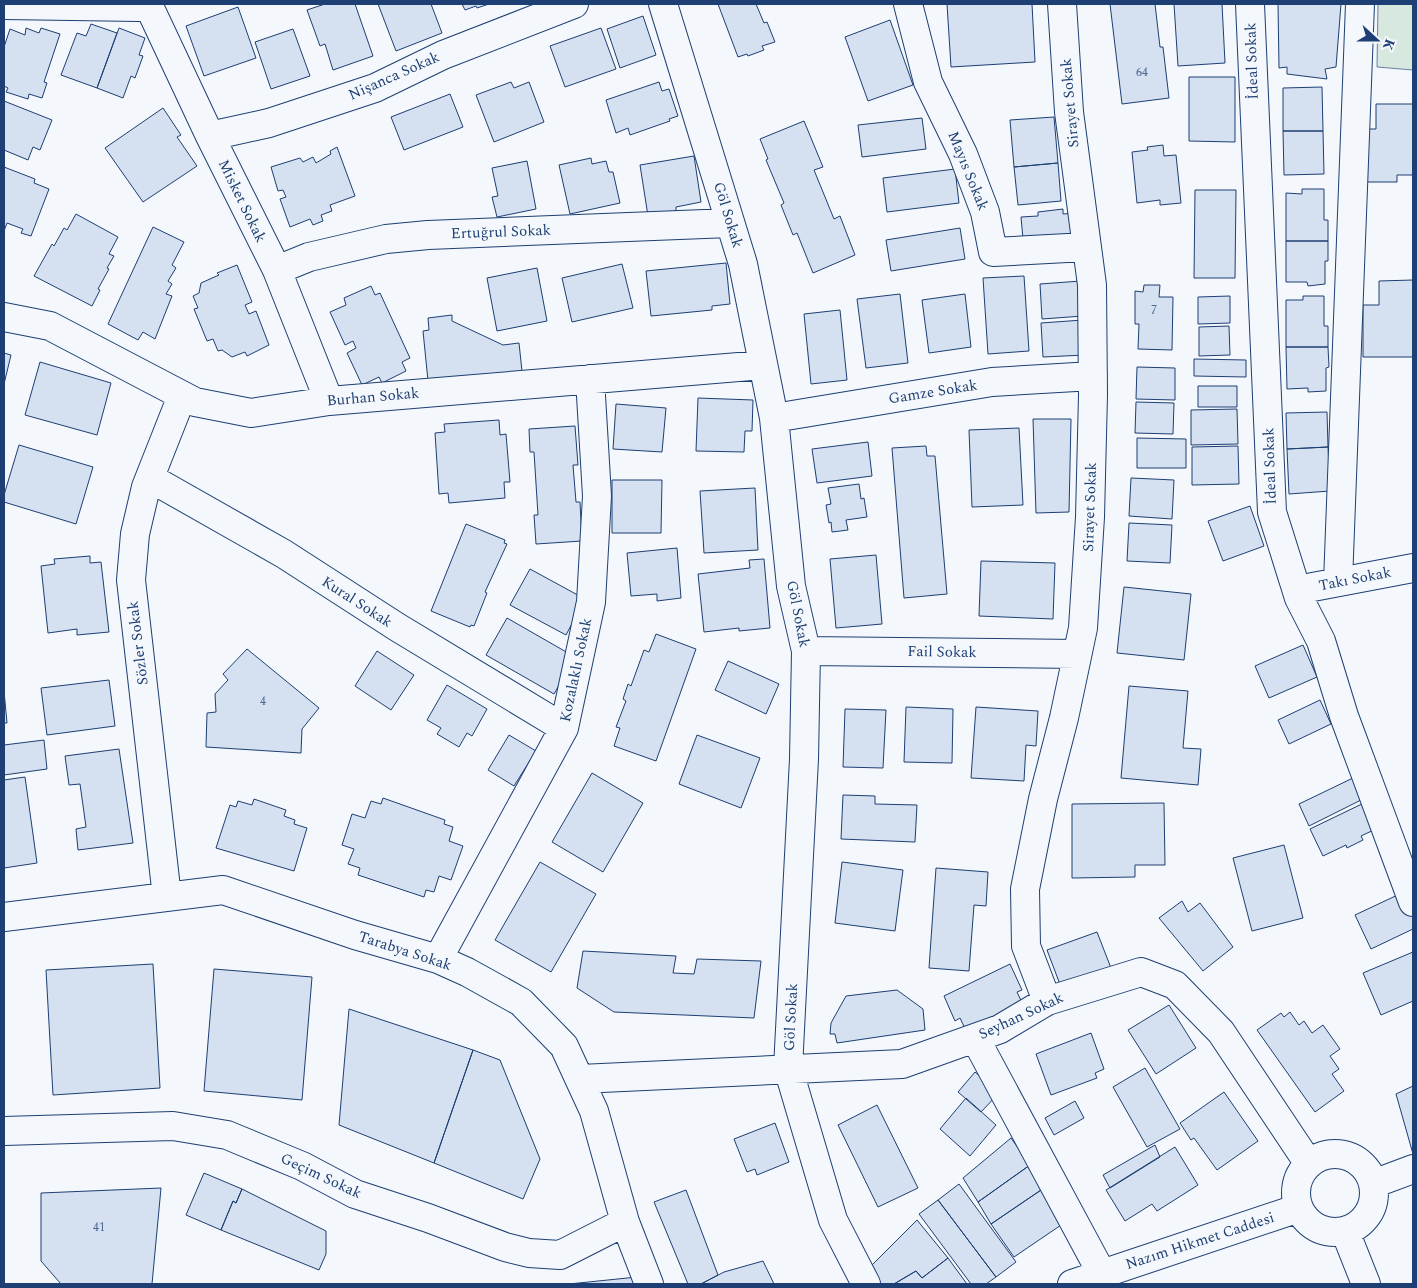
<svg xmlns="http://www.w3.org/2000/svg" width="1417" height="1288" viewBox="0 0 1417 1288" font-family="Spectral,serif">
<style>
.green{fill:#d7e8df;stroke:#687fa3}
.building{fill:#d5e0f0;stroke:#1d3f73}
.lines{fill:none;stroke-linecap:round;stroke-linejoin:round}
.minor-casing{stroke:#1d3f73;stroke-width:30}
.minor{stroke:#f4f7fb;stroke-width:28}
.labels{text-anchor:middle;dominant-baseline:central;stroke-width:4;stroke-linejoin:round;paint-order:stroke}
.number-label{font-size:12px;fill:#4b6792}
.street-label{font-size:15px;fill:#1d3f73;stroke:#f4f7fb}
</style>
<rect width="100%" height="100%" fill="#f4f7fb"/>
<path class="green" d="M1378 4H1413V70L1377 67Z"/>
<path class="building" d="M325 4H355L373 56 333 70 325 44 320 46 307 10Z
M378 4H431L442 33 396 51Z
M462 4H489L477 8 476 6 465 10Z
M718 4H756L764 23 767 22 775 42 762 46 764 50 748 56 747 54 738 57Z
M947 4H1032L1035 62 951 67Z
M1110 4H1155L1160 47H1163L1169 98 1122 104Z
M1174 4H1222L1225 63 1178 66Z
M1278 4H1341L1336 67 1325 69 1327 79 1287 74V67L1279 68Z
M238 7 256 58 204 76 186 26Z
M643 16 656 55 620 68 607 29Z
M890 20 913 85 868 101 845 37Z
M91 24 117 33 97 88 61 75 77 33 86 36Z
M26 28 39 33 41 28 60 34 44 82 47 83 42 98 29 94 28 99 6 92 8 88 4 86V47L10 29 25 35Z
M119 28 145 38 139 55 143 56 135 78 131 76 123 98 97 88Z
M601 28 616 69 565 87 550 46Z
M293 29 310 76 271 89 255 42Z
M1189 77H1235V142L1189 141Z
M511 82 514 88 529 82 544 122 494 142 476 95Z
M659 82 662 91 669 89 678 116 669 119 670 121 630 135 628 128 616 133 606 100Z
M1322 87 1323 131H1283V88Z
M450 94 463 127 404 150 391 117Z
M4 101 52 120 40 150 33 147 28 160 4 150Z
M1376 104H1413V175H1397V182H1362V129H1376Z
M163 108 181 135 177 137 197 166 143 202 105 148Z
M1054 117 1058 163 1014 167 1010 120Z
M922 118 926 149 862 157 858 125Z
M804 121 823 167 814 170 834 219 840 216 855 255 813 273 797 233 793 235 781 205 784 203 766 160 768 159 760 139Z
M1283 131H1323L1324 174 1284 175Z
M1163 145 1164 156 1176 155 1181 203 1160 205V200L1137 203 1132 152 1148 150 1147 147Z
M337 147 355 196 330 205 332 211 321 215 323 221 313 225 310 219 290 227 280 199 286 197 283 190 278 191 271 167 300 158 303 162 313 157 316 163 331 154 330 151Z
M694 156 701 202 676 207V211L648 216 640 165Z
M591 158 592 164 606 161 609 172H613L620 203 570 214 559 165Z
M527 161 536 209 497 217 492 197 498 196 492 168Z
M1058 163 1061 201 1018 205 1014 167Z
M4 167 35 179 34 183 49 189 31 236 21 233 23 229 7 223 4 231Z
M955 169 959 203 887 212 883 178Z
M1302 189H1324V220H1328V241H1286V193L1302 194Z
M1195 190H1236L1235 278H1194Z
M1063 209V214L1075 213 1077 233 1023 239 1021 217 1038 216V212Z
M76 214 118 237 109 254 114 256 107 268 109 269 98 289 100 290 92 306 34 276 52 244 54 246 64 228 67 230Z
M153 227 184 242 172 265 176 268 168 281 172 284 166 294 172 296 155 339 143 332 138 340 108 324Z
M960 228 965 259 891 271 886 240Z
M1286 241H1328V261H1325V284L1308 286 1307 282H1286Z
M726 263 730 304 712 306V310L651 316 646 271Z
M622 264 633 308 572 322 562 278Z
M237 265 252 302 245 305 249 314 256 311 269 345 247 356 245 352 232 357 222 350 218 351 213 339 207 341 194 309 198 308 193 296 199 293 201 283 219 275 217 273Z
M537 268 547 321 497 331 487 278Z
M1024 276 1029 351 988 354 983 278Z
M1413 280V357H1363V305H1379V281Z
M1081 281 1083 316 1042 319 1040 284Z
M1144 285H1160L1159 297H1173L1172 350 1138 349 1139 324H1135V291L1143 292Z
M371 286 375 295 380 293 410 358 402 362 406 371 382 383 379 377 362 385 347 353 356 348 353 341 345 345 330 312 346 305 344 298Z
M900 294 908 363 866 368 857 299Z
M965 294 971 347 929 353 922 300Z
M1230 296V323L1198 324V297Z
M1303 296H1324V326H1328V347H1286V300H1303Z
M840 310 847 380 811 384 804 314Z
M452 315V321L503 345 519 343 522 371 428 381 423 331 429 330 428 318Z
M1083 320 1085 355 1043 357 1041 323Z
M1229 326 1230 355 1199 356V327Z
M1286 347H1328L1329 367 1326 368V391L1308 392V388L1287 389Z
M4 353 11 355 4 384Z
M1194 359 1246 360V377L1194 376Z
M40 362 111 383 97 435 25 415Z
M1137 367 1175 368V400L1136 399Z
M1198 386H1237V407H1198Z
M698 398 753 400 752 431H745L744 452 696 451Z
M1136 402 1174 403 1173 434 1135 433Z
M616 404 666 408 662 452 613 449Z
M1237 409 1238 444 1191 445V410Z
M1327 412 1328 447 1287 449 1286 413Z
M1033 419H1071L1069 512 1036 513Z
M499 420 500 435 506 434 510 482H504L505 498 449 503 448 493 439 494 435 433 445 432 444 424Z
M575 426 578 465H573L576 502H580L582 541 536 544 534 515H538L534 452H530L529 429Z
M1019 428 1023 505 972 507 969 430Z
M1137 438 1186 439V468H1137Z
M868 442 872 476 817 483 812 449Z
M19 445 93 467 76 524 4 502V495Z
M926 446 927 456H935L947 594 904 598 892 448Z
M1238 446 1239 484 1192 485V447Z
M1328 447 1330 491 1289 494 1287 449Z
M1131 478 1174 480 1172 519 1129 516Z
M612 480H662L661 533H612Z
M859 484 861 499 864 498 867 517 846 520 848 530 832 532 831 522 829 523 826 505 831 504 828 488Z
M755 488 758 550 704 553 700 491Z
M1250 506 1264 546 1223 561 1208 521Z
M1129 523 1172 525 1170 563 1127 561Z
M466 524 505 540 504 543 507 544 485 592 487 593 474 626 471 625 470 627 431 611Z
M677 548 681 598 657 601V594L631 596 627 553Z
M876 555 882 624 836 628 830 559Z
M90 556V563L101 562 109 632 77 635V629L48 633 41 566 55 564 54 559Z
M764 559 770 628 739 631V628L704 632 698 574 750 568 749 560Z
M981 561 1055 563 1053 619 979 616Z
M530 569 585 599 566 635 510 605Z
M1124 587 1191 594 1184 660 1117 653Z
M507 618 575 657 554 694 486 655Z
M656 634 696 649 656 761 614 746 620 728 616 727 626 701 623 699 628 684 631 686 644 650 649 652Z
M1303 645 1317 677 1269 698 1255 666Z
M247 649 319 708 302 729 301 753 206 747 207 713 216 712 215 694 228 680 223 674Z
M377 651 414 675 391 710 355 686Z
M728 661 779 684 766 714 715 690Z
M109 680 115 726 47 735 41 688Z
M447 685 487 709 472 736 467 733 459 747 437 734 441 728 427 720Z
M1129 686 1188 691 1183 748 1201 749 1198 785 1121 778Z
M4 691 7 723H4Z
M1320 700 1331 724 1289 744 1278 720Z
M906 707 953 709 952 763 904 762Z
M976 707 1038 711 1036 746 1026 745 1024 781 971 778Z
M845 709 886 710 883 768 843 767Z
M509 735 536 751 514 786 488 770Z
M697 735 760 758 741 808 679 784Z
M44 740 47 769 4 775V745Z
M119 749 133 843 78 850 76 829 86 827 80 784 69 785 65 756Z
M592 773 643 803 603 872 552 842Z
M25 777 37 863 4 868V780Z
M1353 778 1363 799 1309 826 1299 804Z
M843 795 875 796V804L917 805 915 842 841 839Z
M383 798 445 820 444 824 453 827 449 841 463 846 451 880 439 876 434 892 426 890 424 897 358 875 360 868 348 864 354 849 342 845 352 814 365 818 371 801 381 804Z
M254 799 286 810 284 816 295 820 294 824 307 828 294 871 216 848 230 805 236 807 238 801 252 805Z
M1366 802 1378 828 1361 836 1363 840 1347 848 1346 845 1323 856 1310 829Z
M1164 803 1165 865H1135V877L1072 878V804Z
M1284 845 1303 918 1252 931 1233 858Z
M540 862 596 894 551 972 495 940Z
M842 862 903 870 895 931 835 923Z
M936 868 988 872 986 906 974 905 969 971 929 968Z
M1404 892 1413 912V929L1371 949 1355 915Z
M1182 901 1188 912 1200 903 1233 947 1203 971 1159 918Z
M1097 932 1111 968 1061 987 1047 950Z
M583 951 676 956 673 973 694 974 697 959 761 961 754 1018 614 1012 577 988Z
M1413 952V1001L1381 1015 1363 973Z
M153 964 160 1088 53 1095 46 970Z
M1010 964 1022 990 1017 992 1025 1009 968 1035 960 1018 955 1021 944 996Z
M214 969 312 977 302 1100 204 1091Z
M897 990 923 1009 925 1030 837 1043 835 1034H830L831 1023 846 996Z
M1169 1005 1196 1048 1156 1074 1128 1030Z
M349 1009 473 1050 434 1163 339 1125Z
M1290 1012 1299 1025 1304 1021 1312 1033 1323 1025 1340 1049 1330 1056 1339 1069 1332 1074 1344 1091 1315 1112 1257 1030 1281 1013 1284 1017Z
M1091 1033 1104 1069 1095 1073 1097 1078 1051 1095 1036 1054Z
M473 1050 500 1060 540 1159 523 1199 434 1163Z
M1145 1068 1180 1129 1147 1147 1113 1087Z
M975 1072 999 1093 981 1112 958 1092Z
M1413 1086V1154L1396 1094Z
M1224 1092 1258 1141 1217 1170 1194 1138 1191 1140 1180 1123Z
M966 1098 996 1125 970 1156 940 1129Z
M1075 1101 1084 1118 1054 1135 1045 1118Z
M877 1105 918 1188 878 1207 838 1125Z
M775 1123 789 1162 757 1175 755 1169 747 1172 734 1139Z
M1011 1138 1030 1165 978 1202 963 1178Z
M1155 1145 1160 1157 1110 1188 1103 1175Z
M1175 1147 1198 1185 1157 1211 1152 1204 1125 1221 1106 1190Z
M1030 1165 1044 1188 991 1224 978 1202Z
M204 1173 242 1189 236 1203 233 1201 221 1230 186 1215Z
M959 1184 1016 1262 996 1277 938 1200Z
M161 1188 152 1284H61L41 1261V1193Z
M1044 1188 1067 1221 1014 1257 991 1224Z
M242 1189 326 1231V1254L319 1270 221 1230 233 1201 236 1203Z
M686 1190 718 1275 701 1284H688L654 1202Z
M938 1200 996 1277 986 1284H971L919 1214Z
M917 1220 948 1258 922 1278 916 1271 894 1284H880L869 1268Z
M948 1258 967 1284H894L916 1271 922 1278Z
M763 1261 774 1284H701L724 1272Z
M637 1277 638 1284H569Z"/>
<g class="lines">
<g class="minor-casing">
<path id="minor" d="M148 4 210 136 277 270 329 401
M663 4 743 264 774 418 791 586 806 651 804 759 788 1068 833 1220 866 1284
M908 4 928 82 963 154 985 212 993 252 1086 247
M1250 4 1272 512 1299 598 1321 641 1344 716 1413 902
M4 5 139 7 147 4
M210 136 269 123 375 88 443 55 574 4
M277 270 309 257 386 239 428 235 730 223
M4 317 50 326 195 402 251 413 329 401 763 365
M774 418 992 382 1093 376
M150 478 284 554 397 627 564 728
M1338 582 1360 4
M1297 590 1413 568
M806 651 1077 654
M167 897 131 580 135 534 146 487 182 396
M4 917 223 890 355 935 438 959 467 972 521 1002 564 1046 594 1111 625 1222 649 1284
M438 959 564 728 591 602 597 496 590 379
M1047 1001 1026 946 1025 889 1043 799 1064 718 1083 628 1090 517 1093 395 1092 285 1069 112 1062 4
M975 1038 1102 1274
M580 1079 902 1064 1000 1029 1047 1001 1141 972 1175 985 1221 1032 1309 1164
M4 1131 173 1126 227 1135 302 1166 355 1194 428 1218 505 1247 529 1253 560 1255 625 1222
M1296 1193a39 39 0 1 1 78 0a39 39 0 1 1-78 0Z
M1373 1184 1413 1169
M1345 1231 1366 1284
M1072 1284 1299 1208"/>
</g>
<use href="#minor" class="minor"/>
</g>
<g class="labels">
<g class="number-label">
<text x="1142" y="72">64</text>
<text x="1154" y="310">7</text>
<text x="263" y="701">4</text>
<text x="99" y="1227">41</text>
</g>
<g class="street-label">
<text transform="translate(1252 61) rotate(-92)">İdeal Sokak</text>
<text transform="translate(394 76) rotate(-24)">Nişanca Sokak</text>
<text transform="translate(1070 103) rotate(-95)">Sirayet Sokak</text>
<text transform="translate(968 171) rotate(68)">Mayıs Sokak</text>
<text transform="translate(242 201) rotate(64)">Misket Sokak</text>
<text transform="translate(728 215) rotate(73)">Göl Sokak</text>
<text transform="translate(501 232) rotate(-2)">Ertuğrul Sokak</text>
<text transform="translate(933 392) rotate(-9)">Gamze Sokak</text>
<text transform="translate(373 397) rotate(-5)">Burhan Sokak</text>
<text transform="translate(1270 466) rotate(-92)">İdeal Sokak</text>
<text transform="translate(1090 507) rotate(-88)">Sirayet Sokak</text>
<text transform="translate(1355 579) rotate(-11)">Takı Sokak</text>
<text transform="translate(357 602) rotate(33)">Kural Sokak</text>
<text transform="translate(798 614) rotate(79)">Göl Sokak</text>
<text transform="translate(138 643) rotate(-97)">Sözler Sokak</text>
<text transform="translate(942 652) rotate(1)">Fail Sokak</text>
<text transform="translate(576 670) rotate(-78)">Kozalaklı Sokak</text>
<text transform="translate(405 951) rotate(18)">Tarabya Sokak</text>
<text transform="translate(1021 1016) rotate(-25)">Seyhan Sokak</text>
<text transform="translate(791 1017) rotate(-87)">Göl Sokak</text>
<text transform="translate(321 1176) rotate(25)">Geçim Sokak</text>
<text transform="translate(1200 1241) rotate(-18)">Nazım Hikmet Caddesi</text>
</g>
</g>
<rect width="1417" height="1288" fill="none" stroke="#1d3f73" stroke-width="10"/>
<g transform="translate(1377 40) rotate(111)" stroke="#f4f7fb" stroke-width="4" paint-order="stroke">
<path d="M0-4L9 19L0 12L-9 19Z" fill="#1d3f73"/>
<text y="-8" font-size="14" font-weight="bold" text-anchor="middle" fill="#1d3f73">K</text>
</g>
</svg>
